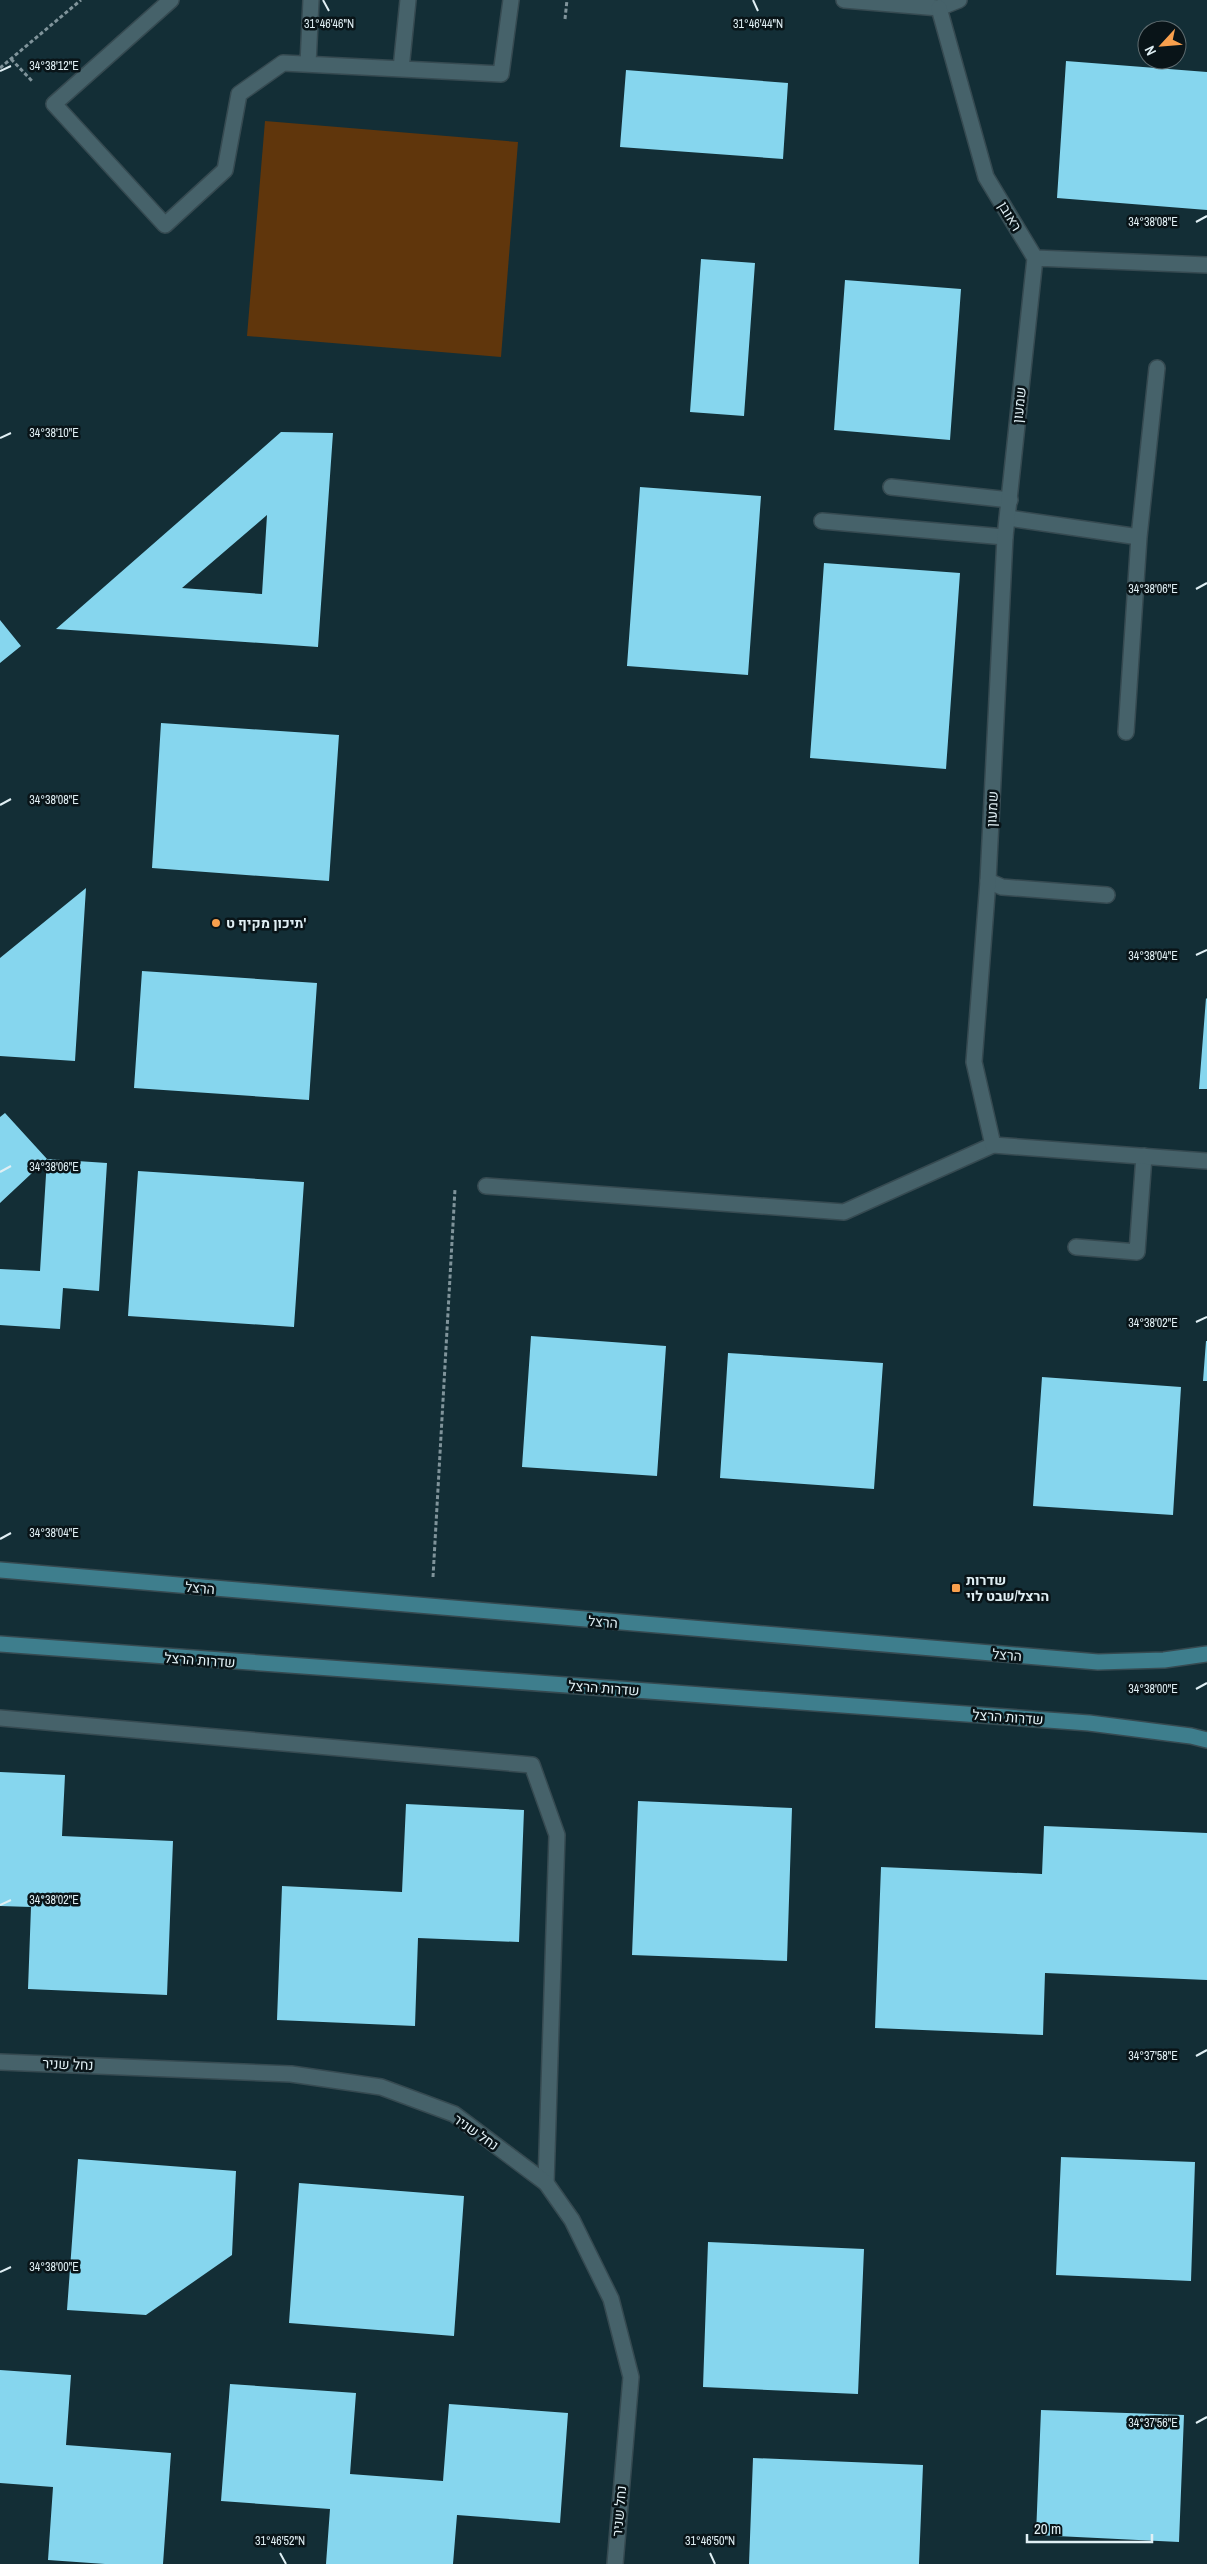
<svg xmlns="http://www.w3.org/2000/svg" width="1207" height="2564" viewBox="0 0 1207 2564" font-family="'Archivo Narrow',Heebo,sans-serif">
<style>
.green{fill:#60360c}
.building{fill:#86d6ee;fill-rule:evenodd}
.lines{fill:none;stroke-linecap:round;stroke-linejoin:round}
.lane-casing{stroke:#364a51;stroke-width:18}
.street-casing{stroke:#364a51;stroke-width:18}
.secondary-casing{stroke:#364a51;stroke-width:18}
.path{stroke:#80949b;stroke-width:3;stroke-dasharray:4 2.5;stroke-linecap:butt}
.lane{stroke:#46626a;stroke-width:15}
.street{stroke:#46626a;stroke-width:15}
.secondary{stroke:#3e7e8d;stroke-width:15}
.ticks{fill:none;stroke:#e0eff4;stroke-width:2}
.poi-dot{fill:#f9a04d;stroke:#091418;stroke-width:2}
.labels{text-anchor:middle;dominant-baseline:central;stroke-width:5;stroke-linejoin:round;paint-order:stroke}
.street-label{font-size:14px;fill:#e0eff4;stroke:#091418}
.poi-label{font-size:14px;font-weight:bold;fill:#e0eff4;stroke:#091418;text-anchor:start}
.ticks-label{font-size:12px;text-anchor:middle;fill:#e0eff4;stroke:#091418;stroke-width:5;stroke-linejoin:round;paint-order:stroke}
</style>
<rect width="100%" height="100%" fill="#132e36"/>
<path class="green" d="M265 121 518 142 501 357 247 336Z"/>
<path class="building" d="M1066 61 1207 72V210L1057 198Z
M626 70 788 83 783 159 620 147Z
M701 259 755 263 744 416 690 412Z
M845 280 961 289 950 440 834 430Z
M281 432 333 433 318 647 56 629ZM267 515 262 594 182 588Z
M640 487 761 496 748 675 627 666Z
M824 563 960 573 946 769 810 758Z
M0 620 21 646 0 663Z
M161 723 339 735 329 881 152 868Z
M86 888 75 1061 0 1056V958Z
M142 971 317 983 309 1100 134 1088Z
M1206 998 1207 999V1089H1199Z
M5 1113 47 1159 107 1163 99 1291 63 1288 60 1329 0 1325V1269L40 1271 47 1159 0 1203V1117Z
M138 1171 304 1182 294 1327 128 1316Z
M531 1336 666 1346 657 1476 522 1467Z
M1206 1341H1207V1381H1203Z
M728 1353 883 1363 874 1489 720 1478Z
M1042 1377 1181 1387 1173 1515 1033 1506Z
M0 1772 65 1775 62 1836 173 1841 167 1995 28 1989 31 1907 0 1906Z
M638 1801 792 1808 787 1961 632 1955Z
M406 1804 524 1810 519 1942 418 1938 415 2026 277 2020 282 1886 402 1892Z
M1044 1826 1207 1833V1980L1045 1973 1043 2035 875 2028 881 1867 1042 1874Z
M1061 2157 1195 2162 1191 2281 1056 2275Z
M78 2159 236 2171 232 2255 146 2315 67 2310Z
M299 2183 464 2196 454 2336 289 2323Z
M708 2242 864 2249 858 2394 703 2387Z
M0 2370 71 2375 66 2445 171 2453 163 2564H105L48 2560 53 2487 0 2483Z
M230 2384 356 2393 350 2474 443 2481 449 2404 568 2413 560 2523 457 2515 453 2564H326L330 2509 221 2501Z
M1041 2410 1184 2415 1179 2542 1036 2535Z
M753 2458 923 2465 919 2564H749Z"/>
<g class="lines">
<g class="lane-casing">
<path id="lane" d="M171 0 54 104 165 225 225 170 239 94 283 63 501 74 511 0
M844 0 939 8 959 0
M308 64 311 0
M401 69 408 0
M891 487 1010 500
M1008 518 1139 537 1157 368
M822 521 1005 537
M1126 732 1139 537
M988 881 1002 887 1107 895
M486 1186 844 1212 993 1145
M1076 1247 1137 1252 1144 1156
M0 1718 532 1765 557 1835 546 2183"/>
</g>
<g class="street-casing">
<path id="street" d="M939 8 986 177 1035 258 1207 265
M1035 258 1005 537 988 881 974 1062 993 1145 1207 1161
M0 2062 291 2074 381 2087 454 2114 546 2183 572 2220 611 2299 631 2377 615 2564"/>
</g>
<g class="secondary-casing">
<path id="secondary" d="M0 1570 1098 1662 1164 1660 1207 1654
M0 1644 1089 1723 1191 1736 1207 1740"/>
</g>
<path class="path" d="M565 19 567 0
M11 59 33 82
M0 68 81 0
M433 1577 455 1189"/>
<use href="#lane" class="lane"/>
<use href="#street" class="street"/>
<use href="#secondary" class="secondary"/>
</g>
<path class="ticks" d="M323 0 329 11M753 0 758 11M0 71 11 66M1196 222 1207 216M0 438 11 433M1196 589 1207 583M0 805 11 799M1196 955 1207 950M0 1172 11 1166M1196 1322 1207 1317M0 1539 11 1533M1196 1689 1207 1683M0 1905 11 1900M1196 2056 1207 2050M0 2272 11 2267M1196 2423 1207 2417M280 2553 286 2564M710 2553 715 2564"/>
<g class="poi-dot">
<circle cx="216" cy="923" r="5"/>
<rect x="951" y="1583" width="10" height="10" rx="2.5"/>
</g>
<g class="labels">
<g class="street-label">
<text transform="translate(1010 216) rotate(59)">ראובן</text>
<text transform="translate(1019 405) rotate(-84)">שמעון</text>
<text transform="translate(992 809) rotate(-87)">שמעון</text>
<text transform="translate(200 1588) rotate(5)">הרצל</text>
<text transform="translate(603 1622) rotate(5)">הרצל</text>
<text transform="translate(1007 1655) rotate(5)">הרצל</text>
<text transform="translate(200 1660) rotate(4)">שדרות הרצל</text>
<text transform="translate(604 1688) rotate(4)">שדרות הרצל</text>
<text transform="translate(1008 1717) rotate(4)">שדרות הרצל</text>
<text transform="translate(68 2064) rotate(2)">נחל שניר</text>
<text transform="translate(476 2132) rotate(35)">נחל שניר</text>
<text transform="translate(619 2511) rotate(-85)">נחל שניר</text>
</g>
<g class="poi-label">
<text x="226" y="923">תיכון מקיף ט'</text>
<text x="966" y="1580">שדרות<tspan x="966" dy="16">הרצל/שבט לוי</tspan></text>
</g>
</g>
<g class="ticks-label">
<text x="329" y="28">31°46'46"N</text>
<text x="758" y="28">31°46'44"N</text>
<text x="54" y="70">34°38'12"E</text>
<text x="1153" y="226">34°38'08"E</text>
<text x="54" y="437">34°38'10"E</text>
<text x="1153" y="593">34°38'06"E</text>
<text x="54" y="804">34°38'08"E</text>
<text x="1153" y="960">34°38'04"E</text>
<text x="54" y="1171">34°38'06"E</text>
<text x="1153" y="1327">34°38'02"E</text>
<text x="54" y="1537">34°38'04"E</text>
<text x="1153" y="1693">34°38'00"E</text>
<text x="54" y="1904">34°38'02"E</text>
<text x="1153" y="2060">34°37'58"E</text>
<text x="54" y="2271">34°38'00"E</text>
<text x="1153" y="2427">34°37'56"E</text>
<text x="280" y="2545">31°46'52"N</text>
<text x="710" y="2545">31°46'50"N</text>
</g>
<g transform="translate(1162 45) rotate(244)"><circle r="24" fill="#091418" stroke="#5f6c70"/>
<path d="M0-4L9 19L0 12L-9 19Z" fill="#f9a04d"/>
<text y="-8" font-size="14" font-weight="bold" text-anchor="middle" fill="#e0eff4">N</text>
</g>
<path d="M1027 2534v8h125v-8" fill="none" stroke="#e0eff4" stroke-width="2.5"/>
<text x="1034" y="2534" font-size="15" fill="#e0eff4" stroke="#091418" stroke-width="4" paint-order="stroke">20 m</text>
</svg>
